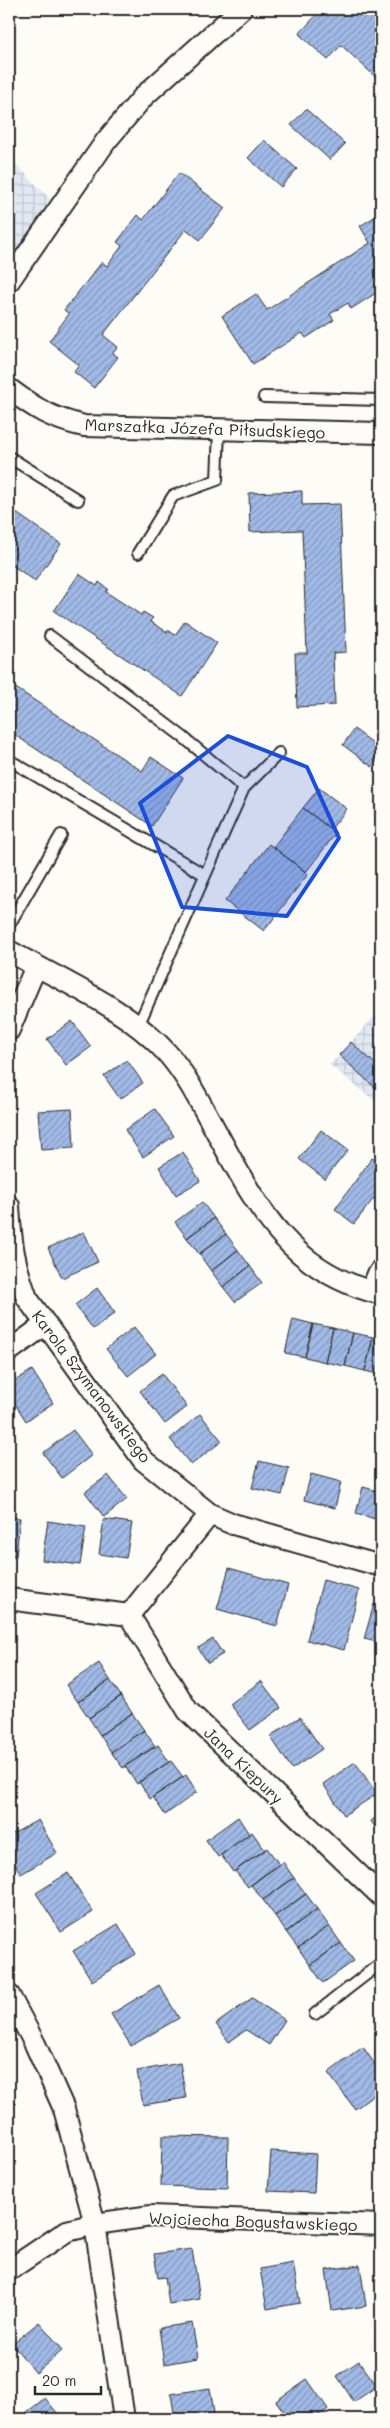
<svg xmlns="http://www.w3.org/2000/svg" width="390" height="2428" viewBox="0 0 390 2428" font-family="Mali,sans-serif">
<style>
.industrial{fill:url(#industrial-grid)}
.building{fill:url(#building-hatch);stroke:#2b2b2b}
.lines{fill:none;stroke-linecap:round;stroke-linejoin:round}
.service-casing{stroke:#2b2b2b;stroke-width:14}
.minor-casing{stroke:#2b2b2b;stroke-width:24}
.service{stroke:#fdfcf7;stroke-width:10}
.minor{stroke:#fdfcf7;stroke-width:20}
.marked{fill:#1d4ed8;fill-opacity:0.2;stroke:#1d4ed8;stroke-width:4;stroke-linejoin:round}
.labels{text-anchor:middle;dominant-baseline:central;stroke-width:4;stroke-linejoin:round;paint-order:stroke}
.street-label{font-size:16px;fill:#2b2b2b;stroke:#fdfcf7}
</style>
<defs>
<pattern id="industrial-grid" width="8" height="8" patternUnits="userSpaceOnUse" patternTransform="scale(1.25)"><rect width="8" height="8" fill="#e1e8f2"/><path d="M0 4h8M4 0v8" fill="none" stroke="#c1c7d0"/></pattern>
<pattern id="building-hatch" width="6" height="6" patternUnits="userSpaceOnUse" patternTransform="scale(1.25)"><rect width="6" height="6" fill="#a1bae7"/><path d="M-1 1l2-2M0 6l6-6M5 7l2-2" fill="none" stroke="#8397bb"/></pattern>
</defs>
<rect width="100%" height="100%" fill="#fdfcf7"/>
<filter id="ink" filterUnits="userSpaceOnUse"><feTurbulence type="fractalNoise" baseFrequency=".02" numOctaves="2"/><feDisplacementMap in="SourceGraphic" scale="10" xChannelSelector="R" yChannelSelector="G"/><feConvolveMatrix kernelMatrix="1 2 1 2 8 2 1 2 1" color-interpolation-filters="sRGB"/></filter>
<g filter="url(#ink)">
<path class="industrial" d="M9 157 50 199 9 271Z
M381 1009V1106L330 1065Z"/>
<path class="building" d="M322 9H356L363 15 369 9 381 20V82L341 45 328 60 299 34Z
M306 109 345 144 330 160 291 125Z
M264 140 297 169 281 187 248 158Z
M9 167 15 173 9 181Z
M179 173 225 208 200 240 186 229 103 335 118 347 113 353 118 357 94 388 74 372 79 365 49 341 69 314 64 310 102 262 107 266 122 246 117 242 138 215 143 220Z
M381 213V281L376 285 379 291 351 309 348 303 330 314 334 320 306 338 302 333 253 364 222 316 256 294 267 310 370 243 360 226Z
M302 491V505L340 504 346 652 333 653 335 705 297 707 295 653H307L302 530 250 532 249 493Z
M9 508 61 544 35 581 9 563Z
M79 574 97 586 99 582 108 589 106 592 141 615 143 612 153 618 150 621 167 632 168 630 175 635 185 621 217 643 182 696 54 611Z
M11 685 142 771 151 757 183 778 152 826 9 731V689Z
M354 729 381 749V754L372 767 343 745Z
M319 788 347 809 331 829 303 808Z
M303 808 336 833 306 872 273 847Z
M269 844 308 874 264 931 225 901Z
M72 1021 91 1047 66 1065 47 1039Z
M351 1042 381 1069V1093L339 1055Z
M127 1060 143 1083 120 1099 104 1076Z
M72 1109 74 1148 41 1150 38 1111Z
M155 1109 174 1136 143 1157 125 1130Z
M321 1130 348 1150 325 1179 299 1159Z
M183 1152 200 1181 176 1195 159 1167Z
M372 1158 381 1164V1194L377 1201 374 1198 354 1224 335 1209Z
M202 1202 214 1218 187 1238 175 1222Z
M214 1218 226 1234 199 1254 187 1238Z
M84 1232 98 1262 62 1278 48 1248Z
M226 1234 238 1250 211 1271 199 1254Z
M238 1250 250 1266 223 1287 211 1271Z
M250 1266 262 1283 235 1302 223 1287Z
M97 1288 115 1313 93 1329 75 1305Z
M293 1319 313 1324 305 1357 285 1353Z
M313 1324 333 1328 325 1362 305 1357Z
M134 1327 156 1354 128 1376 106 1349Z
M333 1328 353 1333 345 1366 325 1362Z
M353 1333 373 1337 365 1371 345 1366Z
M373 1337 381 1339V1375L365 1371Z
M32 1370 53 1403 26 1421 9 1394V1385Z
M162 1374 187 1407 165 1424 140 1391Z
M200 1414 222 1441 191 1465 170 1439Z
M73 1430 92 1455 62 1478 43 1453Z
M259 1461 289 1468 282 1495 252 1488Z
M311 1474 341 1482 335 1508 304 1500Z
M108 1475 127 1499 104 1517 85 1492Z
M363 1487 381 1492V1521L356 1513Z
M9 1517 20 1518 16 1556H9Z
M104 1519 132 1523 126 1558 99 1554Z
M48 1521 86 1527 80 1565 42 1560Z
M229 1568 288 1585 277 1626 217 1609Z
M323 1580 359 1590 344 1650 307 1640Z
M374 1604 381 1606V1643L364 1639Z
M213 1639 223 1654 208 1663 198 1648Z
M99 1663 110 1680 78 1702 66 1685Z
M110 1680 121 1696 89 1718 78 1702Z
M261 1681 281 1708 250 1730 230 1704Z
M121 1696 132 1713 100 1735 89 1718Z
M132 1713 144 1730 111 1752 100 1735Z
M300 1717 322 1749 292 1769 270 1736Z
M144 1730 155 1746 123 1768 111 1752Z
M158 1745 169 1762 137 1784 125 1766Z
M171 1761 183 1777 150 1799 139 1782Z
M355 1762 377 1794 344 1815 323 1784Z
M186 1775 197 1792 165 1815 153 1797Z
M381 1814V1836L371 1821Z
M238 1817 249 1834 218 1857 206 1840Z
M38 1820 57 1853 21 1874 9 1854V1836Z
M252 1832 265 1850 233 1872 221 1855Z
M267 1848 279 1864 248 1887 235 1871Z
M283 1862 294 1878 263 1900 251 1885Z
M68 1873 93 1912 61 1932 36 1893Z
M294 1878 306 1894 275 1916 263 1900Z
M306 1894 317 1909 286 1932 275 1916Z
M317 1909 329 1926 298 1948 286 1932Z
M118 1924 136 1954 92 1981 73 1951Z
M329 1926 341 1943 310 1965 298 1948Z
M341 1943 354 1961 323 1983 310 1965Z
M159 1985 179 2018 131 2046 111 2014Z
M252 1998 285 2020 269 2045 246 2030 229 2042 216 2024Z
M363 2047 381 2073V2090L355 2109 328 2073Z
M180 2063 186 2098 143 2105 137 2071Z
M162 2136 228 2137 227 2188 161 2186Z
M271 2151 316 2154 314 2193 268 2191Z
M192 2249 200 2299 169 2304 165 2277 158 2278 154 2254Z
M293 2263 300 2303 267 2309 260 2269Z
M360 2265 366 2306 332 2311 326 2270Z
M39 2322 63 2350 36 2373 12 2344Z
M192 2323 198 2358 164 2364 159 2328Z
M381 2335V2349L375 2340Z
M359 2361 377 2386 354 2402 337 2376Z
M307 2379 328 2409 313 2419H289L276 2401Z
M210 2388 215 2419H175L171 2394Z
M45 2398 62 2419H18Z"/>
<g class="lines">
<g class="service-casing">
<path id="service" d="M264 397 381 400
M9 457 78 500
M138 553 173 496 217 480 219 430
M50 636 183 737 244 788 138 1026
M9 760 205 875
M244 788 279 753
M9 925 61 835
M366 1290 373 1273 381 1261
M315 2014 381 1963"/>
</g>
<g class="minor-casing">
<path id="minor" d="M9 281 106 141 144 96 241 9
M9 389C36 409 50 418 84 426L381 433
M9 951C62 981 125 1007 167 1053 183 1071 195 1093 206 1113 252 1195 281 1270 381 1294
M9 1030 36 966
M9 1206C11 1242 14 1264 27 1298L143 1460 210 1514 233 1524 381 1566
M9 1351 46 1324
M9 1599 129 1615
M129 1615 188 1711 381 1896
M129 1615 210 1514
M9 1995 35 2044 64 2109 95 2224 124 2419
M9 2270 67 2231 95 2224 151 2216 381 2225"/>
</g>
<use href="#service" class="service"/>
<use href="#minor" class="minor"/>
</g>
</g>
<path class="marked" d="M228 736 307 767 339 838 287 916 182 907 140 803Z"/>
<g class="labels">
<g class="street-label">
<text transform="translate(205 428) rotate(2)">Marszałka Józefa Piłsudskiego</text>
<text transform="translate(92 1386) rotate(53)">Karola Szymanowskiego</text>
<text transform="translate(244 1765) rotate(44)">Jana Kiepury</text>
<text transform="translate(253 2221) rotate(2)">Wojciecha Bogusławskiego</text>
</g>
</g>
<rect width="390" height="2428" fill="none" stroke="#fdfcf7" stroke-width="30"/>
<rect x="15" y="15" width="360" height="2398" fill="none" stroke="#2b2b2b" stroke-width="2" filter="url(#ink)"/>
<path d="M35 2386v8h66v-8" fill="none" stroke="#2b2b2b" stroke-width="2.5"/>
<text x="42" y="2386" font-size="15" fill="#2b2b2b" stroke="#fdfcf7" stroke-width="4" paint-order="stroke">20 m</text>
</svg>
